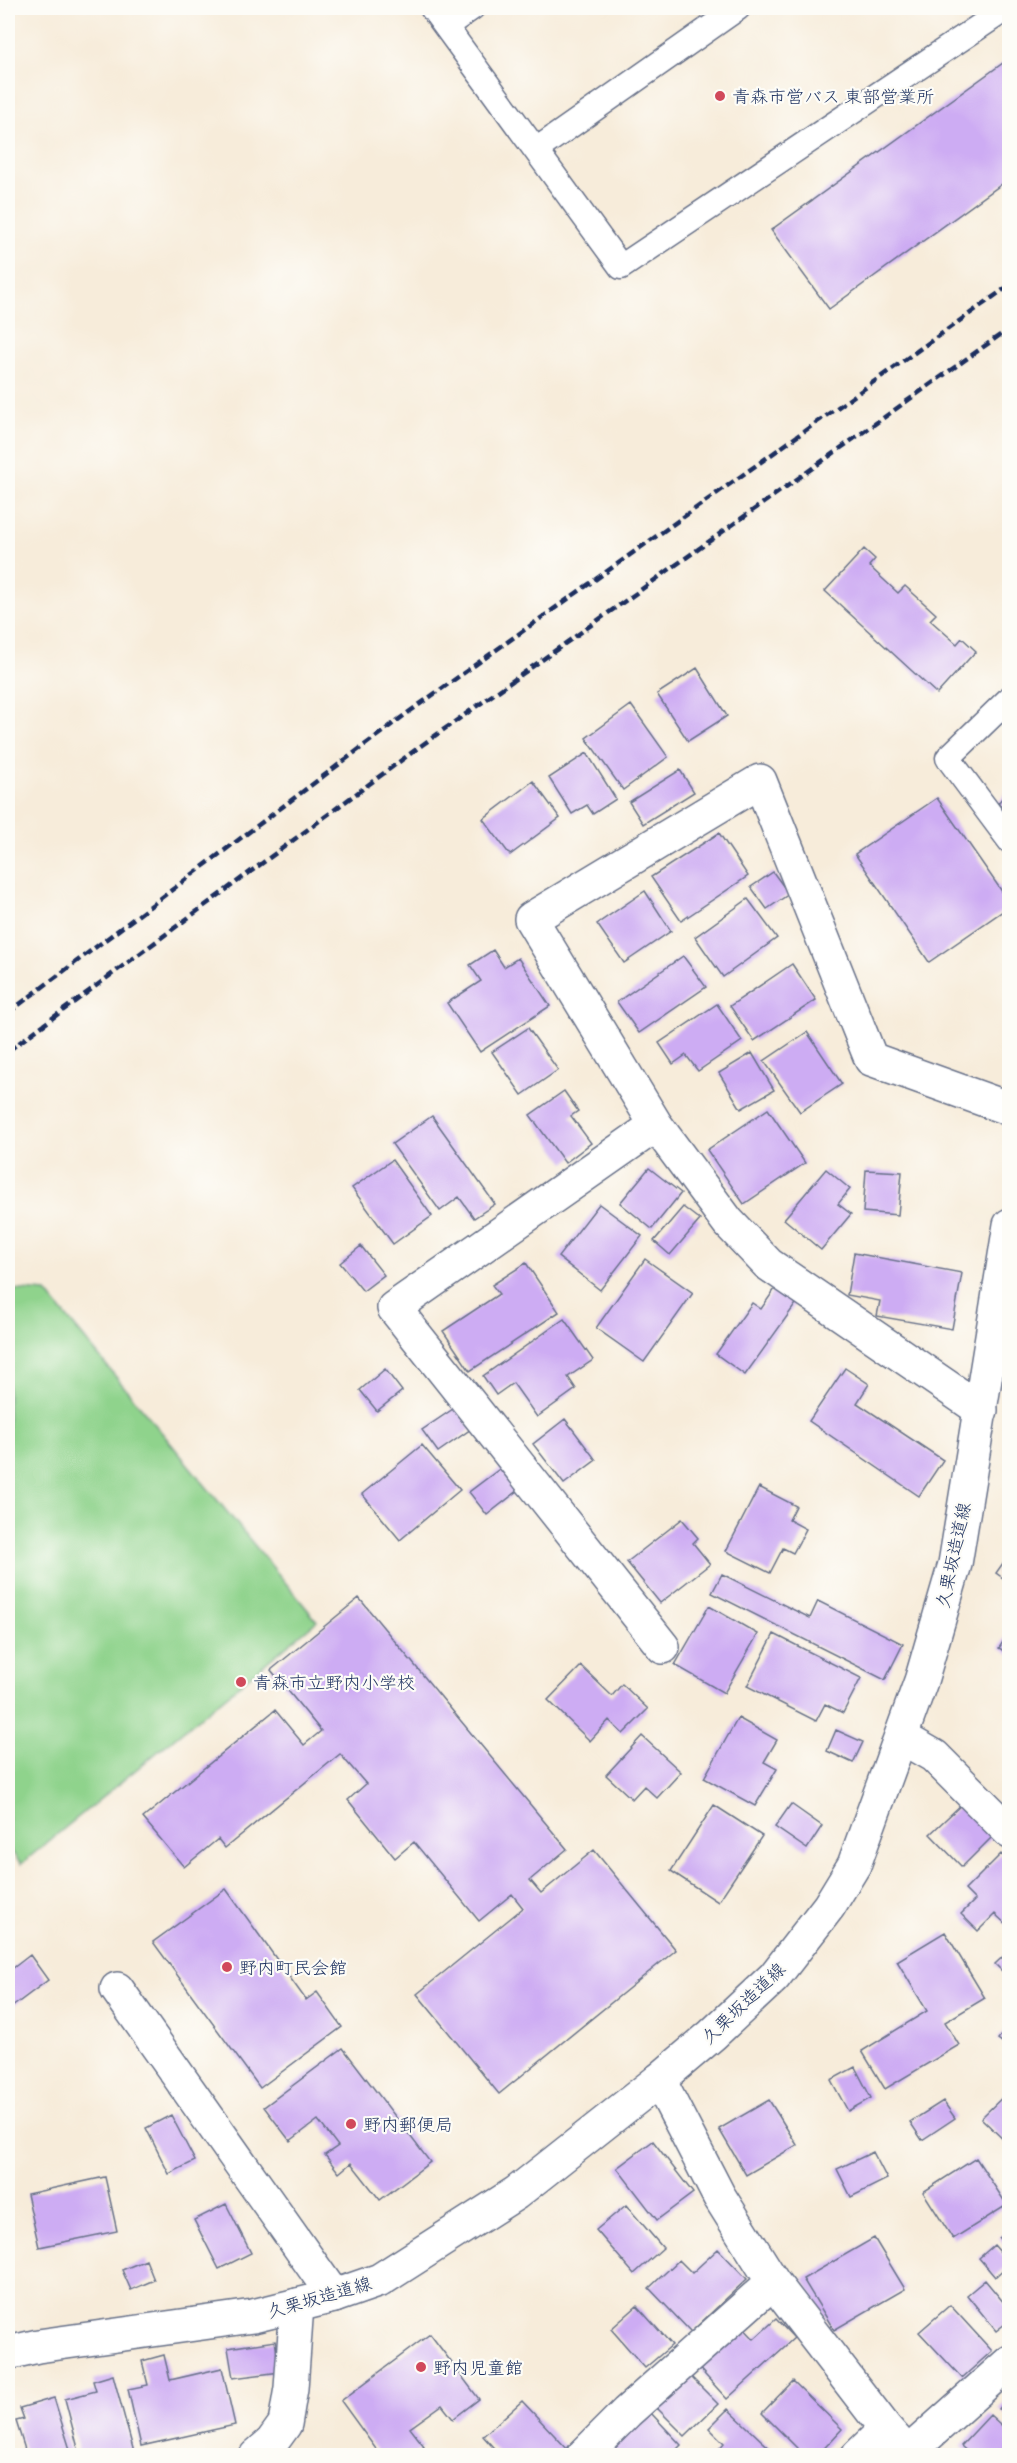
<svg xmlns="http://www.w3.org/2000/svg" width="1017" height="2463" viewBox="0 0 1017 2463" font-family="'Patrick Hand','Klee One',sans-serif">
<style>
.green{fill:#8fd38c;stroke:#558175;stroke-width:1.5}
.building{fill:#cdacf3}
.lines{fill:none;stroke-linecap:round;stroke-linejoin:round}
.service-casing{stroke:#687189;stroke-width:27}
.minor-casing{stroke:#687189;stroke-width:36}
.secondary-casing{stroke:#687189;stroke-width:36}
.service{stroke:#fff;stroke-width:24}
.minor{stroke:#fff;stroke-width:33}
.secondary{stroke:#fff;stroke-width:33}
.rail{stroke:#1b2f5e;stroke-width:4.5;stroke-dasharray:9 4.5;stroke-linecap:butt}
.poi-dot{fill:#d1495b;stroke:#fdfcf7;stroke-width:2}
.labels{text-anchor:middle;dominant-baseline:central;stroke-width:4.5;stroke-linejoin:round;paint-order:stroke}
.poi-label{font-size:18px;fill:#1b2f5e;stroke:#fdfcf7;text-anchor:start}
.street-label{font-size:18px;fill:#1b2f5e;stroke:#fdfcf7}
</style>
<rect width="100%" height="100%" fill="#fdfcf7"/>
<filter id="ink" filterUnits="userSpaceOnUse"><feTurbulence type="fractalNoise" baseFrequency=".0167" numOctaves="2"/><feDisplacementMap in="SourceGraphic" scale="12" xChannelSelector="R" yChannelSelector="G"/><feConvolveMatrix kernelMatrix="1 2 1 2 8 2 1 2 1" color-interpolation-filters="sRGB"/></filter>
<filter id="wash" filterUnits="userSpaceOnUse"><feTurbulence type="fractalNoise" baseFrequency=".008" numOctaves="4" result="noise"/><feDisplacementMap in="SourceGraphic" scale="24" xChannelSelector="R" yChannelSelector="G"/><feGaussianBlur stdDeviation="1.35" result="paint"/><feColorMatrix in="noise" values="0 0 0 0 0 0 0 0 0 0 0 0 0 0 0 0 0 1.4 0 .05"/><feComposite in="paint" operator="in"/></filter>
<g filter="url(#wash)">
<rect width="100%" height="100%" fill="#f7ecda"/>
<path class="green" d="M8 1289 46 1292 317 1621 21 1864 8 1847Z"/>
<g id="blocks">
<path class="building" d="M1010 58V178L829 309 771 230Z
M864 549 875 559 869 566 898 593 905 586 936 614 930 620 957 644 962 638 976 651 937 694 825 591Z
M697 668 727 716 688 741 657 694Z
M631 705 668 757 623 790 586 738Z
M587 753 616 799 593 814 587 805 572 814 549 778Z
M680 770 694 792 643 824 629 802Z
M533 781 560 818 510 855 483 819Z
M1010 789V813L998 803Z
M937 798 1010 903V906L929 962 855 854Z
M719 833 748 876 681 921 651 877Z
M773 872 789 894 767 909 751 887Z
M645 891 671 931 624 963 597 924Z
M748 899 777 938 723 977 695 937Z
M493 950 504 967 518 958 550 1006 480 1052 447 1003 481 981 470 965Z
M683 956 706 987 639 1033 617 1002Z
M792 964 816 1000 754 1041 730 1006Z
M717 1004 742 1041 698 1071 686 1055 673 1064 659 1043Z
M528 1028 558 1070 522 1095 492 1052Z
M807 1032 842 1084 800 1112 764 1061Z
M752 1053 774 1090 741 1109 719 1073Z
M564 1091 578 1111 571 1116 591 1143 565 1163 530 1115Z
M768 1109 805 1163 744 1204 707 1150Z
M432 1116 495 1204 474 1218 459 1197 440 1211 392 1144Z
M392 1160 432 1216 393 1244 352 1188Z
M649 1168 681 1193 652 1229 620 1203Z
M826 1169 850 1189 838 1204 851 1214 821 1250 784 1219Z
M866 1170 902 1172 898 1215 863 1212Z
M599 1204 642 1236 600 1290 558 1257Z
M683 1207 700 1220 670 1255 654 1241Z
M361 1246 384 1275 363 1291 340 1263Z
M854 1253 962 1273 952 1329 877 1316 880 1301 847 1295Z
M645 1259 693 1293 644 1362 596 1328Z
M526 1263 559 1312 470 1371 443 1331 499 1294 492 1285Z
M777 1286 798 1301 745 1375 716 1354 752 1303 761 1309Z
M564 1319 593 1360 568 1377 576 1389 537 1417 513 1383 496 1395 483 1376Z
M845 1368 869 1384 857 1403 943 1460 919 1496 809 1421Z
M385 1369 402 1391 377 1411 360 1390Z
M456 1407 471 1429 438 1452 422 1430Z
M565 1419 596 1460 564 1484 533 1444Z
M422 1445 460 1490 400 1540 362 1494Z
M502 1467 519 1490 487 1515 469 1492Z
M759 1487 796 1506 789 1520 806 1529 793 1553 783 1548 770 1573 726 1551Z
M682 1519 698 1538 693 1543 710 1564 660 1603 627 1562Z
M1008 1556 1010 1557V1583L996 1573Z
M722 1574 810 1618 818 1601 903 1644 885 1680 712 1593Z
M359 1598 567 1849 530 1880 541 1893 594 1850 676 1950 499 2094 417 1994 523 1908 512 1894 479 1921 414 1842 395 1858 348 1800 366 1784 340 1754 225 1848 218 1839 184 1867 143 1818 275 1710 304 1745 321 1731 271 1670Z
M709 1606 758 1634 724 1693 675 1665Z
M1010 1631V1655L999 1648Z
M774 1634 861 1678 843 1713 825 1704 816 1721 747 1686Z
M581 1666 612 1696 622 1684 648 1709 623 1734 609 1720 590 1741 548 1700Z
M738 1718 777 1740 764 1762 777 1769 755 1806 704 1778Z
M836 1730 863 1742 853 1763 827 1751Z
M642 1736 681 1772 657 1798 644 1786 632 1799 606 1775Z
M963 1803 994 1835 962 1867 930 1834Z
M791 1804 822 1826 807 1849 775 1827Z
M714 1805 762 1836 718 1902 671 1871Z
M1001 1854 1010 1863V1928L995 1914 978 1931 961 1914 975 1900 965 1890Z
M226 1889 306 2000 317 1992 342 2027 260 2088 153 1942Z
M945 1932 985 1998 945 2022 959 2045 885 2089 862 2051 927 2011 897 1961Z
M1010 1950V1979L995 1964Z
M30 1955 48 1980 8 2010V1972Z
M1010 2024V2048L998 2039Z
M343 2048 430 2162 380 2200 351 2163 339 2173 325 2155 338 2146 318 2120 290 2141 264 2107Z
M855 2067 871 2098 848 2111 831 2080Z
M1010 2090V2146L981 2118Z
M769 2100 797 2145 746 2175 719 2129Z
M943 2101 955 2118 922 2140 910 2122Z
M171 2115 195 2161 169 2174 146 2128Z
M653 2141 693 2193 657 2220 617 2168Z
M873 2152 887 2179 851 2197 837 2169Z
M976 2158 1007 2205 953 2239 923 2192Z
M105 2177 117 2231 39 2247 27 2194Z
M226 2204 251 2253 219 2269 194 2220Z
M626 2205 663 2248 634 2274 596 2230Z
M1010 2229V2250L999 2238Z
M874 2238 905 2289 834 2330 803 2279Z
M994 2245 1010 2263 995 2277 979 2258Z
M718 2249 747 2279 691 2332 649 2288 679 2260 692 2273Z
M146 2260 154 2280 131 2290 122 2270Z
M985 2280 1010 2310V2320L996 2331 967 2295Z
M950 2305 992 2351 962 2378 919 2332Z
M637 2306 672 2345 645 2368 611 2329Z
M776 2319 794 2338 727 2399 696 2365 741 2325 754 2339Z
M430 2334 479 2399 453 2419 442 2405 410 2428 424 2446 412 2456H381L341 2401Z
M275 2341 280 2372 233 2378 228 2348Z
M164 2355 170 2380 222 2368 235 2425 141 2446 128 2389 148 2385 142 2361Z
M685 2371 718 2404 685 2436 652 2403Z
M113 2375 135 2456H80L65 2399 96 2391 93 2381Z
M793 2381 842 2429 817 2456H805L762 2413Z
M1010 2396V2418L999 2409Z
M54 2398 72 2456H27L16 2421 24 2419 20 2408Z
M522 2401 571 2453 568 2456H514L511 2453 508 2456H501L483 2436Z
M728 2409 778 2456H713L724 2443 709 2428Z
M650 2412 681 2445 670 2456H619L611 2447Z
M990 2415 1010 2433V2456H972L961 2446Z"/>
</g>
</g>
<g filter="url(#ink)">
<use href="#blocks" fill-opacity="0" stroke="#687189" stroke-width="1.5"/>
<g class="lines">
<g class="service-casing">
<path id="service" d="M432 8 621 267 1007 8
M446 26 472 8
M536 150 738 8
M1010 698 948 758 1010 841"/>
</g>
<g class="minor-casing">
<path id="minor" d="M656 1125 394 1308 663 1647
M981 1410 768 1264 728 1222 656 1125 531 919 760 781 871 1059 1010 1109
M901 1737 934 1756 1010 1832
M117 1989 334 2296
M659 2080 719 2196 773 2282 886 2429 910 2456
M908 2453 1010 2362
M256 2456 272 2442 285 2424 291 2388 297 2305
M583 2456 627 2412 773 2282
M858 2456 886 2429"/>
</g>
<g class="secondary-casing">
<path id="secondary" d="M8 2353 38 2346 253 2316 334 2296 380 2280 516 2193 659 2080 712 2035 774 1977 829 1906 854 1865 921 1681 955 1564 1010 1225"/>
</g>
<use href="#service" class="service"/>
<use href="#minor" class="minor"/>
<use href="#secondary" class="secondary"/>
<path class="rail" d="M8 1013 406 714 1010 285
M8 1051 422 745 1010 328"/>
</g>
</g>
<g class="poi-dot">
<circle cx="720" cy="96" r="6"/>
<circle cx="241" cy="1682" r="6"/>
<circle cx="227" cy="1967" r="6"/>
<circle cx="351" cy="2124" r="6"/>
<circle cx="421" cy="2367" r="6"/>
</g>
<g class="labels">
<g class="poi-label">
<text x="732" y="96">青森市営バス 東部営業所</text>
<text x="253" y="1682">青森市立野内小学校</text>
<text x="239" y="1967">野内町民会館</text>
<text x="363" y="2124">野内郵便局</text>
<text x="433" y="2367">野内児童館</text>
</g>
<g class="street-label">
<text transform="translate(953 1555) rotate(-78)">久栗坂造道線</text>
<text transform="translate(743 2003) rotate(-44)">久栗坂造道線</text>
<text transform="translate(319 2297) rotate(-16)">久栗坂造道線</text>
</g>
</g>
<rect width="1017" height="2463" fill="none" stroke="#fdfcf7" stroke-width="30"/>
</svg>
